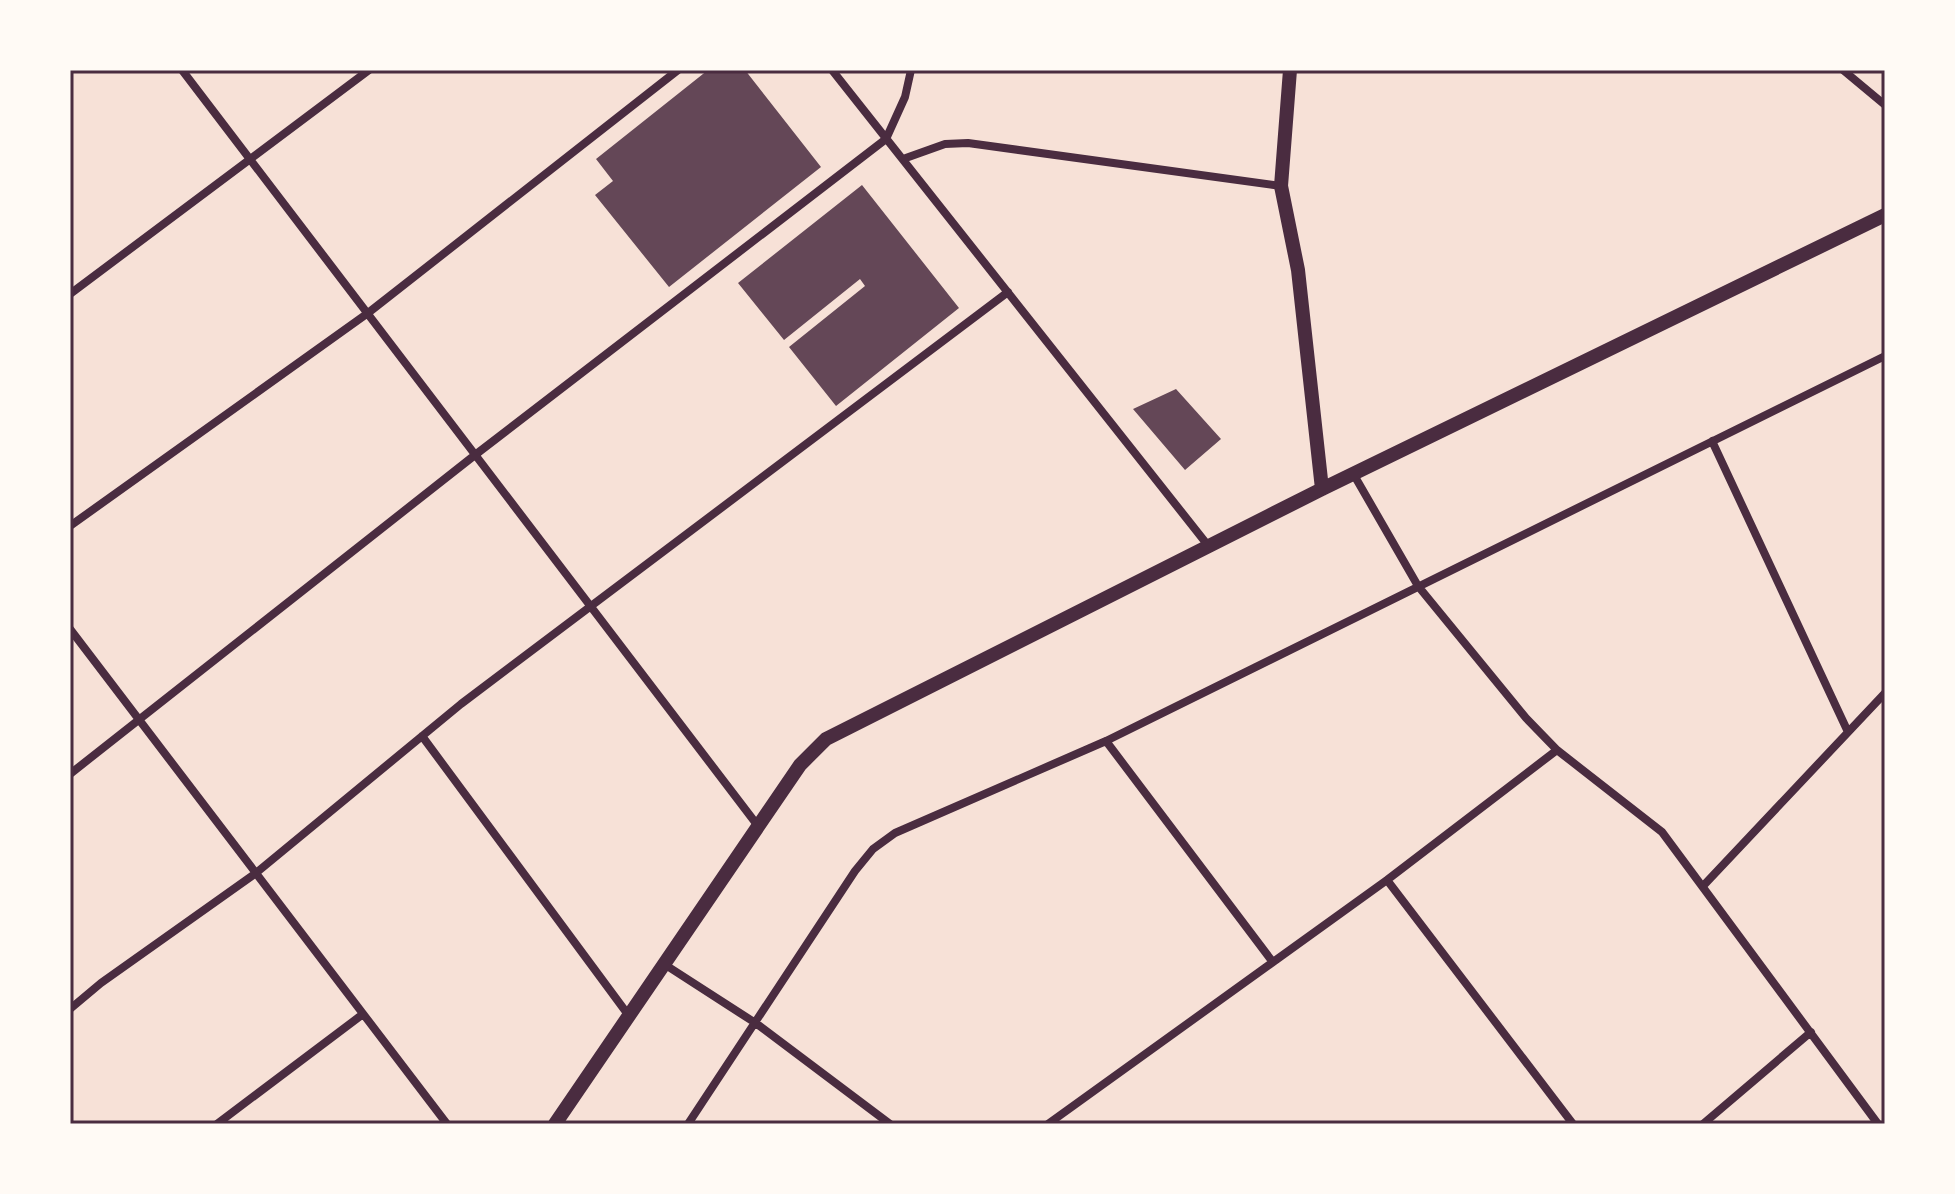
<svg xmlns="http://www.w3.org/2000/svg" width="1955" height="1194" viewBox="0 0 1955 1194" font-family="'Noto Sans',sans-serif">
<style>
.building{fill:#644757}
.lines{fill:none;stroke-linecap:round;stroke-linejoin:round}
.minor{stroke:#4a2c40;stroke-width:8}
.tertiary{stroke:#4a2c40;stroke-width:14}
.neatline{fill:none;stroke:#4a2c40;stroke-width:3}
</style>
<rect width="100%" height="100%" fill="#f7e1d7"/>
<path class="building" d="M708 70H745L821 167 669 287 595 195 613 181 596 159Z
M862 185 959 308 836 406 789 347 865 286 860 279 784 340 738 283Z
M1176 389 1221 439 1185 470 1133 409Z"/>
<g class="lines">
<path class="minor" d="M182 70 758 826
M832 70 1210 548
M1843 70 1885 105
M903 159 945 144 968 143 1281 186
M70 294 369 70
M1712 441 1848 732
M1354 475 1418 586 1526 718 1557 750
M70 526 368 313 678 70
M70 629 447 1124
M422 736 629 1016
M1106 741 1272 961
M70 774 475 455 886 139 905 97 911 70
M1387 880 1573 1124
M1704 885 1885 693
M664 964 757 1024 890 1124
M70 1009 101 983 256 873 461 704 1008 292
M217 1124 363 1014
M688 1124 855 871 873 849 895 833 1106 741 1885 356
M1048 1124 1387 880 1557 750 1662 832 1878 1124
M1703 1124 1811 1032"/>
<path class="tertiary" d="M1290 70 1281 186 1298 270 1322 489
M555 1124 800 765 826 739 1322 489 1885 215"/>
</g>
<rect width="1955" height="1194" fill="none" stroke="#fffaf5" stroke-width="144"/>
<rect x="72" y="72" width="1811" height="1050" class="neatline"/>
</svg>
